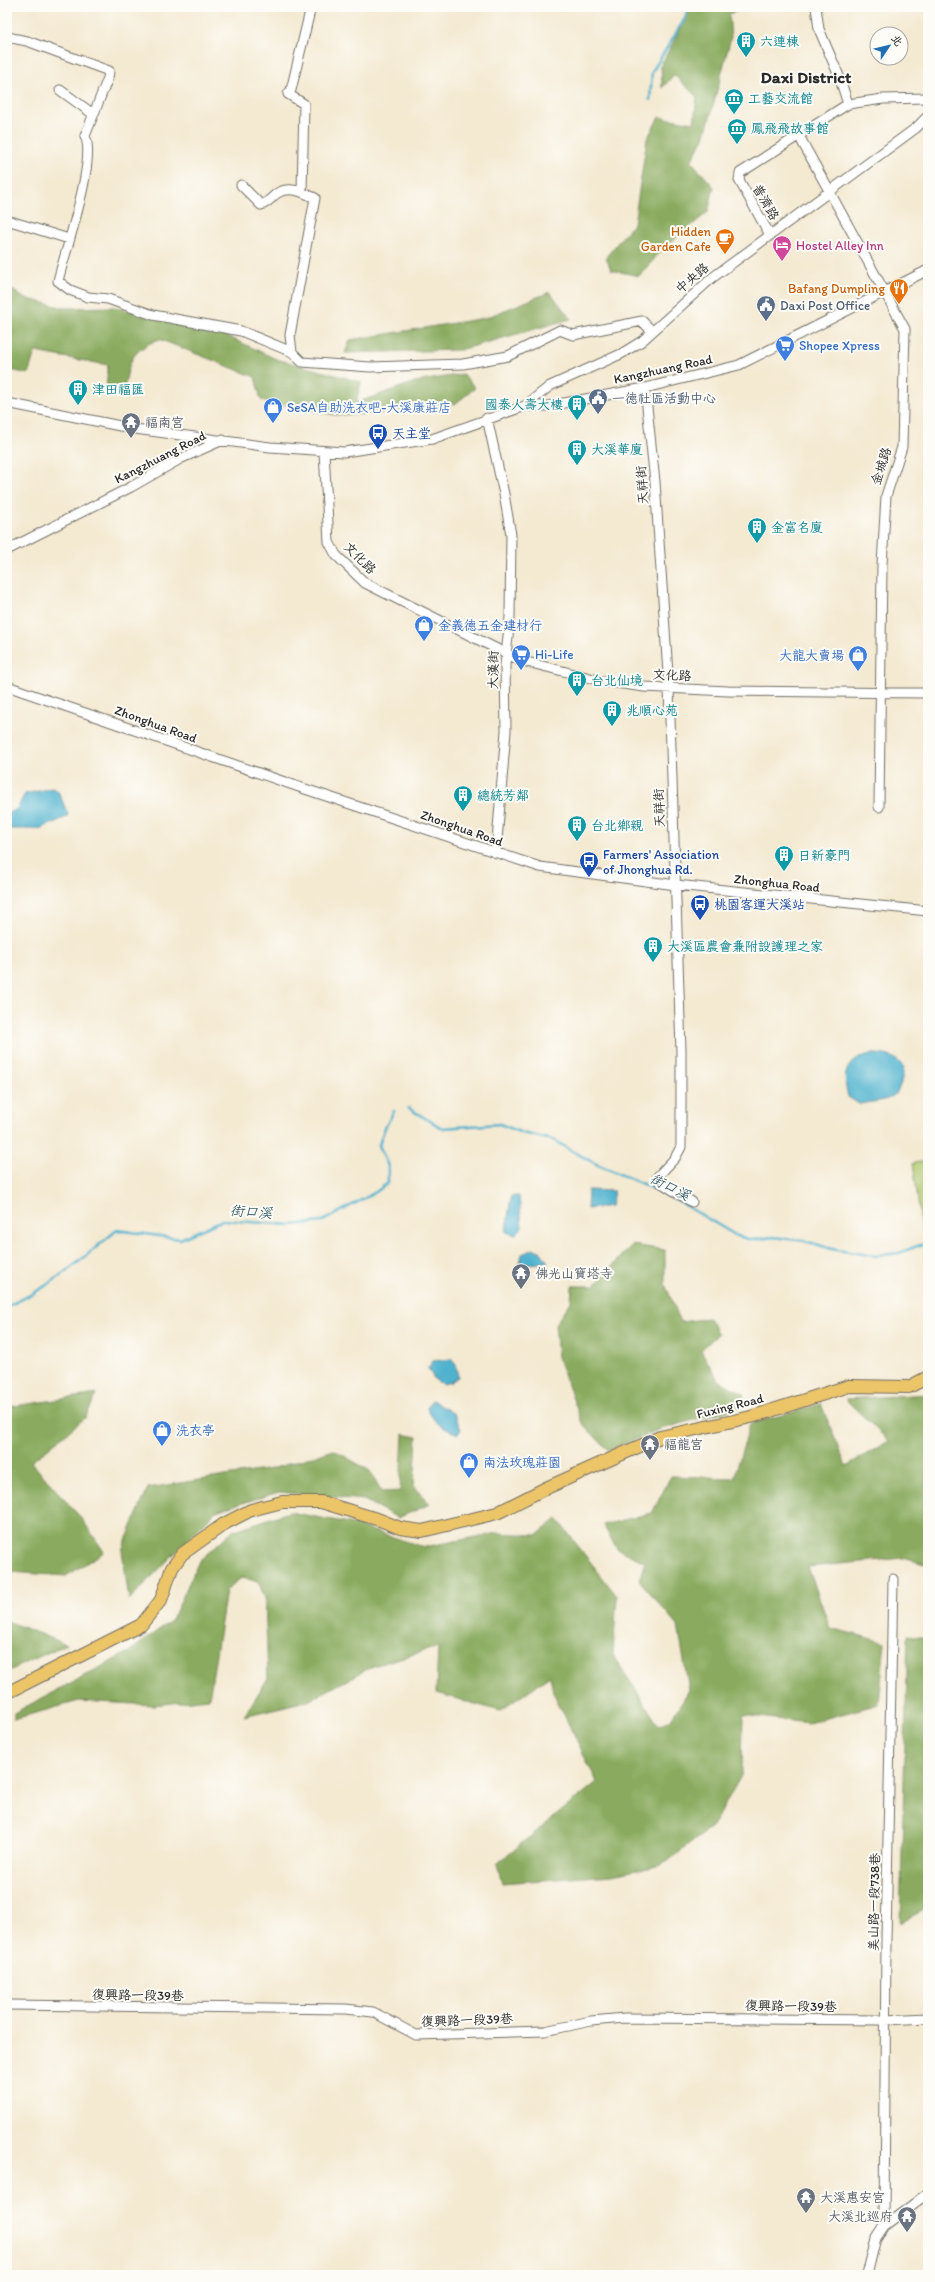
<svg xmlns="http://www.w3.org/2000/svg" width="935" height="2282" viewBox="0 0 935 2282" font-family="Itim,'LXGW WenKai TC',sans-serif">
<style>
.green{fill:#aec66a;stroke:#6c784a}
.forest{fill:#8aab5e;stroke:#5a6b44}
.water{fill:#50b2cf;stroke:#3e6e7d}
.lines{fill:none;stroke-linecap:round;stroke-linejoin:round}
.stream{stroke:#50b2cf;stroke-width:2.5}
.minor-casing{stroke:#716e65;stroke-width:11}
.major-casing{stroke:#716e65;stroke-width:14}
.minor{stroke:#fff;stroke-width:9}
.major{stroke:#edc569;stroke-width:12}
.labels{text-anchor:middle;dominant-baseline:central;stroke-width:4;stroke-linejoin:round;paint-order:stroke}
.culture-label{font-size:13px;fill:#0d838f;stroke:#fdfcf7;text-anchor:start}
.street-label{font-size:13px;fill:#2b2b2b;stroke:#fdfcf7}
.food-label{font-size:13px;fill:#c56008;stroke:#fdfcf7;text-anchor:end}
.hotel-label{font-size:13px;fill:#b23c85;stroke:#fdfcf7;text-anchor:start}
.service-label{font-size:13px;fill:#4e5e75;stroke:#fdfcf7;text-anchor:start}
.shop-label{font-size:13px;fill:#366cbe;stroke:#fdfcf7;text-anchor:start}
.worship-label{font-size:13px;fill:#5b616d;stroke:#fdfcf7;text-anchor:start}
.transit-label{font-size:13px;fill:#164399;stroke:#fdfcf7;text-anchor:start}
.water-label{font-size:14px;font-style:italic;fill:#3a616d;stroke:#fdfcf7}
.district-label{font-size:17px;font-weight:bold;fill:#2b2b2b;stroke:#fdfcf7}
</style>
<rect width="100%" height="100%" fill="#fdfcf7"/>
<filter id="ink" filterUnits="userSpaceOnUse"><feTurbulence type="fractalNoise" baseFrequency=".025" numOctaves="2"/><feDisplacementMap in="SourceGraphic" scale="8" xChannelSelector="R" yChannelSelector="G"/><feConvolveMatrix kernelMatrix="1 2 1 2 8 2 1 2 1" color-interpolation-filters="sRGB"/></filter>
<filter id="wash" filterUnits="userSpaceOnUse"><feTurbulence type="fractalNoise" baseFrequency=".012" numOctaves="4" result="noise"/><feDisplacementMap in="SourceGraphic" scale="16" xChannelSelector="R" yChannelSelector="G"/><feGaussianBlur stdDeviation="0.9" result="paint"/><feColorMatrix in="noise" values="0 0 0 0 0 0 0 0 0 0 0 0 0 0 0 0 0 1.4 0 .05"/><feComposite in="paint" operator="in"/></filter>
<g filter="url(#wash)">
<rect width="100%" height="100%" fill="#f4e9d1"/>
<path class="green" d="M928 1161V1232L922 1233 913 1163Z"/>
<path class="forest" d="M692 7H750L729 14 731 37 712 110 704 138 691 161 714 187 708 212 664 248 639 276 611 270 606 257 634 223 647 139 659 117 694 123 697 97 674 75 662 88 661 65Z
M7 286 24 298 65 308 114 307 212 329 276 359 361 382 356 403 415 382 463 374 475 388 455 404 432 403 378 414 336 415 261 400 255 377 159 339C129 352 129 362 124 392L106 391 108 365 35 352 28 374 7 369Z
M550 292 571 319 460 350 345 353 350 340 485 318Z
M632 1245 665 1250V1284L681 1322 709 1318 718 1334 701 1350 718 1380 745 1394 738 1408 661 1429 608 1450 582 1423 558 1358 555 1324 571 1302 572 1286H594Z
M97 1394 85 1418 31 1462 82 1519 104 1552 66 1576 11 1572 7 1565V1407Z
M928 1394V1565L903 1558 808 1567 830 1628 885 1642 879 1704 808 1723 743 1715 742 1774 712 1827 663 1865 612 1875 502 1883 497 1864 597 1782 553 1692 550 1676 500 1711 436 1693 438 1647 373 1666 310 1700 244 1716 268 1678 265 1598 258 1581 241 1578 226 1590 209 1699 154 1705 79 1701 14 1719V1713L127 1653 172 1620 199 1561 232 1531 289 1512 349 1523 424 1547 497 1533 537 1535 557 1519 617 1596 613 1655 659 1726 671 1719 689 1690 678 1626 639 1580 645 1562 617 1549 603 1525 652 1513 671 1476 734 1478 750 1424 821 1404 846 1466 889 1441 845 1399Z
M403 1434 417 1437 414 1487 430 1504 398 1518 364 1500 279 1492 216 1511 129 1600 122 1550 148 1488 271 1469 334 1450 370 1471 382 1492 400 1491Z
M7 1621 66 1644 7 1672Z
M908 1635 928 1638V1908L900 1922Z"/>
<path class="water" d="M52 788 58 791 68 814 67 817 39 829H7V812C19 813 19 802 25 794Z
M870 1054C884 1054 895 1055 904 1067 899 1102 892 1099 859 1104L848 1097C842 1073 845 1061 870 1054Z
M588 1190 614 1191 611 1206 587 1209Z
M511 1196H519L522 1228 515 1235 506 1232Z
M534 1249 540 1251 548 1262 519 1265 522 1254Z
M451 1359 456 1365 458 1377 451 1382 442 1384 434 1379 428 1368 433 1361Z
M432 1400 454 1414 461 1429 458 1434C443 1429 433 1422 427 1408Z"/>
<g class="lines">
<path class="stream" d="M650 100 652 72 684 20 690 7
M408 1108 442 1128 500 1124 522 1133 553 1140 594 1163 666 1194 737 1236 752 1240 773 1237 805 1241 836 1250 876 1256 899 1253 928 1242
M7 1306C50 1289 82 1259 117 1230L180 1239 223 1220 291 1225 321 1222 376 1192 388 1183V1166L379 1145 384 1130 394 1111"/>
</g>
</g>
<g filter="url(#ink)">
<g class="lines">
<g class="minor-casing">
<path id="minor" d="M816 7 819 29 839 76 848 104
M7 37 27 41 109 71 108 78 85 136C97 159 65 252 58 281L70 290 88 297 108 299 153 315 241 331 292 352 302 362 370 367 463 364 508 356 560 330 573 335 642 321 652 331
M60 90 93 114
M799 136 905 329 902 447 886 496 882 565 879 807
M241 185 261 205C268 203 271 198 276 194 289 185 303 192 315 198L290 335 292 352
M302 191 304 104 288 94 291 90 311 7
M7 220 69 239
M770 235 739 180 740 173 848 104 883 99 928 98
M645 388 655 482 669 688 681 1051V1147L675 1158 658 1176 660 1182 692 1202
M7 403 135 429 270 447 344 452 432 439 525 406H548L645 388 739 365 928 270
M525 406 550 386 621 354 642 341 712 278 916 128 928 116
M487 418 504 494 511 535 510 617 505 665 506 731 496 853
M324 451 329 542 336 555 365 583 519 660 602 681 644 687 728 691 928 693
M7 550 131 487 180 459 223 440
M7 686 302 788 540 867 676 885 928 911
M7 2005 345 2009 373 2012 416 2035 545 2031 591 2021 625 2018 885 2020 928 2018
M884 2226 886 1941 893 1579
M867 2275 876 2238 884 2226 928 2193"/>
</g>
<g class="major-casing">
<path id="major" d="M7 1693 141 1625 161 1600 172 1568 182 1554 224 1524 251 1510 282 1502H321L380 1520 400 1528 422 1531 497 1513 544 1489 660 1437 751 1417 849 1386 909 1387 928 1377"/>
</g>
<use href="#minor" class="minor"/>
<use href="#major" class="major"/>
</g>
</g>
<defs>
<g id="building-pin" transform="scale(1)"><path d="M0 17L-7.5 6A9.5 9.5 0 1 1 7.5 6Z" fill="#0f9aa8" stroke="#fdfcf7"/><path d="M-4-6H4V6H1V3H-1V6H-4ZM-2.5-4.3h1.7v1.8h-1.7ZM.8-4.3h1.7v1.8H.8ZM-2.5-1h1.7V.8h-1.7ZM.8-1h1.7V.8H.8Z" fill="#fff"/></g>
<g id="museum-pin" transform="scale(1)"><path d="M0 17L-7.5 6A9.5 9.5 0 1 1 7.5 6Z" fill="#0f9aa8" stroke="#fdfcf7"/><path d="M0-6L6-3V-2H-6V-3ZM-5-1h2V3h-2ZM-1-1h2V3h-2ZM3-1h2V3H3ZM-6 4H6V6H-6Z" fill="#fff"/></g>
<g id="cafe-pin" transform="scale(1)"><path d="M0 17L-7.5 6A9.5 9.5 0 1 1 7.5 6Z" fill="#e8710a" stroke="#fdfcf7"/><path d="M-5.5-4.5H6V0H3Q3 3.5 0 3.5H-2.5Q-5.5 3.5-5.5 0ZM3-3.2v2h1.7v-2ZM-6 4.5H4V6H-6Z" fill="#fff"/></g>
<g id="hotel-pin" transform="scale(1)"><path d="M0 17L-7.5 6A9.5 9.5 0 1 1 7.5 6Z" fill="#d1479c" stroke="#fdfcf7"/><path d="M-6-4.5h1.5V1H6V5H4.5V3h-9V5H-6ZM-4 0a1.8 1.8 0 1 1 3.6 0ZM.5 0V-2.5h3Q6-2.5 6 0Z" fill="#fff"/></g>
<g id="restaurant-pin" transform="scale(1)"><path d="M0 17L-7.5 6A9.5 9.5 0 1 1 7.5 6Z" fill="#e8710a" stroke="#fdfcf7"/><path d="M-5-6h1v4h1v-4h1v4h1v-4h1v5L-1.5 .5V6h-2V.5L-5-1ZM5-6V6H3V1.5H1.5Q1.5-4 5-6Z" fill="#fff"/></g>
<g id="civic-pin" transform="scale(1)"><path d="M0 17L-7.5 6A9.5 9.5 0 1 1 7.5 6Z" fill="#5c6f8a" stroke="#fdfcf7"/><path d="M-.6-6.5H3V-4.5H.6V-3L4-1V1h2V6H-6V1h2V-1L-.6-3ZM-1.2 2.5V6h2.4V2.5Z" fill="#fff"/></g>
<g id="supermarket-pin" transform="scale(1)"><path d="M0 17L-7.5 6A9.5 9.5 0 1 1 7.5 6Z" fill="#3f7fe0" stroke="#fdfcf7"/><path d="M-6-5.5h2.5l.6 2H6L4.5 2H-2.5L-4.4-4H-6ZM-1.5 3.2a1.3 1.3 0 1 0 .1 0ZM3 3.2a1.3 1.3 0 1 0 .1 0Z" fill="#fff"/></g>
<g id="shop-pin" transform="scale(1)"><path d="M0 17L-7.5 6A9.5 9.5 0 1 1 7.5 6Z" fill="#3f7fe0" stroke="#fdfcf7"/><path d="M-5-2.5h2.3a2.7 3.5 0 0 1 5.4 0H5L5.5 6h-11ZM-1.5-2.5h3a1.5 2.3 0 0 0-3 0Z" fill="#fff"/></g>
<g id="temple-pin" transform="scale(1)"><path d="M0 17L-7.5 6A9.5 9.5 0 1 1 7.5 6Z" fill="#6b7280" stroke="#fdfcf7"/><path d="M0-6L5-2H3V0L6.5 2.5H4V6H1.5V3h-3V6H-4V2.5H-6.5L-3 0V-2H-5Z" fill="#fff"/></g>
<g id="bus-pin" transform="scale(1)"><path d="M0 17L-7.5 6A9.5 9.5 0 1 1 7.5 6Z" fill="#1a4fb4" stroke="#fdfcf7"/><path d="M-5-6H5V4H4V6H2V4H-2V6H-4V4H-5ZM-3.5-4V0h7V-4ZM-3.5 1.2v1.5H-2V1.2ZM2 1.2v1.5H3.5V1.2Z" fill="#fff"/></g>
</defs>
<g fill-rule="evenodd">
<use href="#building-pin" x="746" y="41"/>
<use href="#museum-pin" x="734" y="98"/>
<use href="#museum-pin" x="737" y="128"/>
<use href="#cafe-pin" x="725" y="238"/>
<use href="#hotel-pin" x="782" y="245"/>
<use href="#restaurant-pin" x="899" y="288"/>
<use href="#civic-pin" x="766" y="305"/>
<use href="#supermarket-pin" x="785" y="345"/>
<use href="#building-pin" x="78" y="389"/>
<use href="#civic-pin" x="598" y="398"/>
<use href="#building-pin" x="577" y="404"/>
<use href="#shop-pin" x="273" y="407"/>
<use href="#temple-pin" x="131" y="422"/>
<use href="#bus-pin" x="378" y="433"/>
<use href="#building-pin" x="577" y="449"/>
<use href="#building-pin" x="757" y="527"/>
<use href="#shop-pin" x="424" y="625"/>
<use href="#supermarket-pin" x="521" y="654"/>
<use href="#shop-pin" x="858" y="655"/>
<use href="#building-pin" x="577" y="680"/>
<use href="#building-pin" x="612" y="710"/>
<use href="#building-pin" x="463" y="795"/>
<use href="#building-pin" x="577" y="825"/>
<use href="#building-pin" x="784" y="855"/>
<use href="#bus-pin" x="589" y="861"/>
<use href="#bus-pin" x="700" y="904"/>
<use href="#building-pin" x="653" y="946"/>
<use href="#temple-pin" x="521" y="1273"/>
<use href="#shop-pin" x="162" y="1430"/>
<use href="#temple-pin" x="650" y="1444"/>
<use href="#shop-pin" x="469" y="1462"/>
<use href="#temple-pin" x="806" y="2197"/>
<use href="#temple-pin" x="907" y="2216"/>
</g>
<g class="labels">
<g class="culture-label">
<text x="760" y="41">六連棟</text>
<text x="748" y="98">工藝交流館</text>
<text x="751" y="128">鳳飛飛故事館</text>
<text x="92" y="389">津田福匯</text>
<text x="563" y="404" text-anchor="end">國泰人壽大樓</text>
<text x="591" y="449">大溪華廈</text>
<text x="771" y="527">金富名廈</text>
<text x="591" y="680">台北仙境</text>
<text x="626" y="710">兆順心苑</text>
<text x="477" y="795">總統芳鄰</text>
<text x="591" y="825">台北鄉親</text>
<text x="798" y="855">日新豪門</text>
<text x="667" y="946">大溪區農會兼附設護理之家</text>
</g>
<g class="street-label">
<text transform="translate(766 202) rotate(60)">普濟路</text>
<text transform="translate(692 278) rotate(-40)">中央路</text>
<text transform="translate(663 369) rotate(-12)">Kangzhuang Road</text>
<text transform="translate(160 457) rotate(-27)">Kangzhuang Road</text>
<text transform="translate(881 466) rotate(-72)">金城路</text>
<text transform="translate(642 485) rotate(-94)">天祥街</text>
<text transform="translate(360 558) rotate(45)">文化路</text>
<text transform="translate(493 670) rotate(-89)">大漢街</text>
<text transform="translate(672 675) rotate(3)">文化路</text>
<text transform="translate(156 724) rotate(20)">Zhonghua Road</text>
<text transform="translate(659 808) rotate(-92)">天祥街</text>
<text transform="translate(462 828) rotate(19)">Zhonghua Road</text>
<text transform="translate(777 883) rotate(6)">Zhonghua Road</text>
<text transform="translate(730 1406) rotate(-14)">Fuxing Road</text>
<text transform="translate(874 1902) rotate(-89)">美山路一段738巷</text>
<text transform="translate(138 1995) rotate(1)">復興路一段39巷</text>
<text transform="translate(791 2006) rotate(1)">復興路一段39巷</text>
<text transform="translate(467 2020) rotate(-2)">復興路一段39巷</text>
</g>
<g class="food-label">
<text x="711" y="231">Hidden<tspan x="711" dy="15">Garden Cafe</tspan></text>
<text x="885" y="288">Bafang Dumpling</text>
</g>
<g class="hotel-label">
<text x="796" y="245">Hostel Alley Inn</text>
</g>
<g class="service-label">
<text x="780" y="305">Daxi Post Office</text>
<text x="612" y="398">一德社區活動中心</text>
</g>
<g class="shop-label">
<text x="799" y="345">Shopee Xpress</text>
<text x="287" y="407">SeSA自助洗衣吧-大溪康莊店</text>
<text x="438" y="625">金義德五金建材行</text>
<text x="535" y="654">Hi-Life</text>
<text x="844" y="655" text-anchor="end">大龍大賣場</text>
<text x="176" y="1430">洗衣亭</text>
<text x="483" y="1462">南法玫瑰莊園</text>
</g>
<g class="worship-label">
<text x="145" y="422">福南宮</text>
<text x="535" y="1273">佛光山寶塔寺</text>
<text x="664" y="1444">福龍宮</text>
<text x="820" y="2197">大溪惠安宮</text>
<text x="893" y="2216" text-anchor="end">大溪北巡府</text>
</g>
<g class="transit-label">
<text x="392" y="433">天主堂</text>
<text x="603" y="854">Farmers' Association<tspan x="603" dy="15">of Jhonghua Rd.</tspan></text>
<text x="714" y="904">桃園客運大溪站</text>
</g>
<g class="water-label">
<text transform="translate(670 1187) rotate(27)">街口溪</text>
<text transform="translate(251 1212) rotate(4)">街口溪</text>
</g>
<g class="district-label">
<text x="806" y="77">Daxi District</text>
</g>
</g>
<rect width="935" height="2282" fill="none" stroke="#fdfcf7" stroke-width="24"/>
<g transform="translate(889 46) rotate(55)"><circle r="19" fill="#fdfcf7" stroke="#a9a8a5"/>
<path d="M0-3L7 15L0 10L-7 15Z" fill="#1f6fb2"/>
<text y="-6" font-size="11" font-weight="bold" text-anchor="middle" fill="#2b2b2b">北</text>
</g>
</svg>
